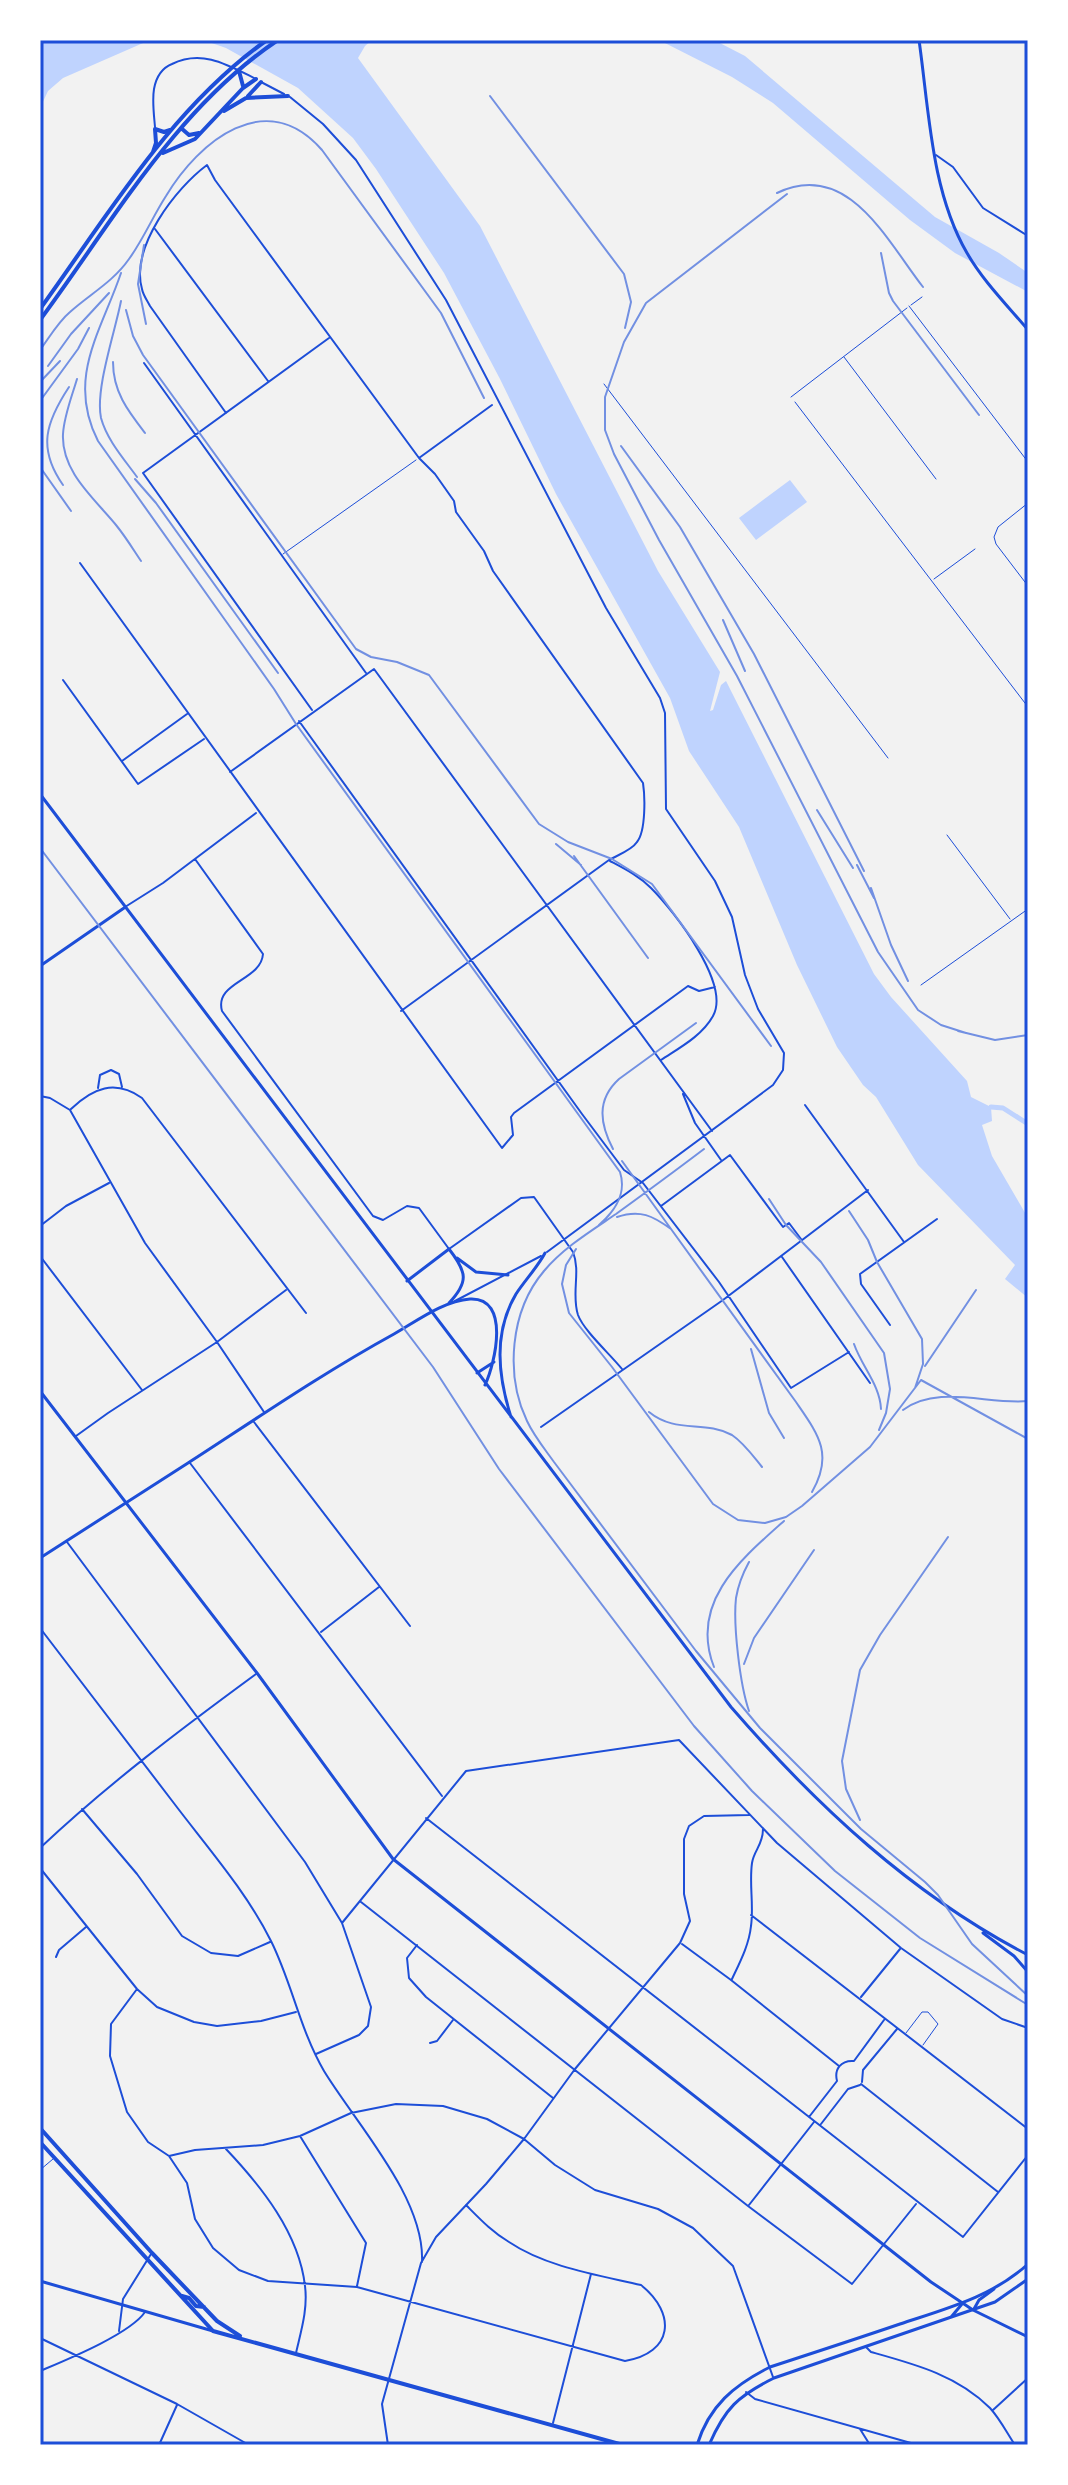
<svg xmlns="http://www.w3.org/2000/svg" width="1068" height="2485" viewBox="0 0 1068 2485" font-family="'Titillium Web',sans-serif">
<style>
.water{fill:#bfd3fe}
.lines{fill:none;stroke-linecap:round;stroke-linejoin:round}
.canal{stroke:#bfd3fe;stroke-width:5}
.service{stroke:#1d4ed8;stroke-width:1}
.minor{stroke:#1d4ed8;stroke-width:2}
.tertiary{stroke:#1d4ed8;stroke-width:3}
.secondary{stroke:#1d4ed8;stroke-width:3}
.primary{stroke:#1d4ed8;stroke-width:4}
.trunk{stroke:#1d4ed8;stroke-width:4}
.rail{stroke:#7290e2;stroke-width:2}
.neatline{fill:none;stroke:#1d4ed8;stroke-width:3}
</style>
<rect width="100%" height="100%" fill="#f2f2f2"/>
<path class="water" d="M42 40H150L63 78 48 91 40 108V43Z
M203 40H372L365 46 358 58 480 226 658 571 720 672 710 711 713 710 721 685 726 681 874 974 891 997 967 1081 971 1097 991 1107 992 1121 982 1125 992 1156 1028 1218V1298L1005 1279 1015 1265 918 1165 876 1097 863 1085 837 1047 797 965 739 827 689 751 670 698 556 494 500 379 444 273 376 169 353 138 298 88 226 48Z
M659 40H714L745 56 935 217 999 253 1028 273V292L955 253 910 220 773 103 732 77Z
M790 480 807 502 756 540 739 518Z"/>
<g class="lines">
<path class="canal" d="M991 1107 1003 1108 1028 1124"/>
<path class="service" d="M911 305 922 297
M909 306 1028 462
M844 357 936 479
M604 384 888 758
M791 397 907 308
M795 402 1028 707
M1028 503 998 527 994 537 996 544 1028 586
M283 554 416 460
M934 579 975 549
M947 835 1010 919
M921 985 1028 909
M906 2033 922 2012H928L938 2024 923 2045
M40 2170 53 2159"/>
<path class="minor" d="M261 82 284 94
M290 97 323 124 356 160 446 300 606 608 660 698 665 713 666 809 715 881 732 917 745 975 758 1009 784 1053 783 1070 773 1085 547 1252
M155 127C154 115 152 101 154 89 156 78 162 68 172 64 202 49 228 65 256 79
M936 155 953 167 983 208 1028 236
M155 229 268 381
M144 363 366 673
M226 413 150 306C147 300 143 295 142 289 130 247 176 188 207 165L215 180 419 458 435 474 454 501 456 512 484 551 493 571 643 783C645 796 646 831 637 842 632 850 618 855 609 860L401 1011
M419 458 492 405
M80 563 502 1148 513 1135 511 1117 514 1113 688 986 699 991 715 987
M63 680 138 784 204 739
M312 710 143 473 329 338
M299 721 582 1114 624 1170 643 1183 719 1282 791 1388 849 1352
M122 761 187 714
M230 772 374 669 712 1131
M195 859 263 954C261 981 214 982 222 1011L373 1216 383 1220 407 1206 419 1208 449 1249 521 1198 534 1197 573 1252C581 1272 571 1294 578 1315 584 1331 610 1354 622 1369
M610 861C625 869 639 876 651 888 674 911 731 984 713 1016 702 1036 679 1048 661 1060
M125 907 163 883 256 813
M98 1088 100 1075 111 1070 119 1074 122 1087
M683 1094 695 1123 721 1160
M40 1096 50 1098 70 1110 145 1243 217 1342 264 1412
M805 1105 904 1242
M71 1109C93 1088 115 1079 142 1098L306 1313
M661 1206 730 1155 783 1227 789 1223 801 1239
M40 1226 66 1206 109 1183
M40 1256 142 1390
M782 1257 870 1383
M455 1301 541 1256
M890 1325 861 1284 860 1274 937 1219
M254 1422 410 1626
M541 1427 723 1300 868 1190
M76 1436 108 1413 217 1342 286 1290
M190 1463 442 1796
M67 1542 305 1862 342 1923 371 2007 368 2026 359 2035 316 2054
M40 1628C84 1686 128 1744 173 1802 207 1847 246 1891 271 1941 292 1983 300 2030 324 2071 357 2125 425 2198 422 2262
M321 1632 379 1587
M82 1809 137 1874 182 1936 211 1953 238 1956 270 1942
M426 1818 963 2237 1028 2155
M40 1848C108 1784 181 1729 256 1674
M40 1868 137 1989 157 2007 194 2022 217 2026 261 2021 296 2012
M361 1902 748 2206 852 2284 916 2204
M751 1915 1028 2129
M342 1923 466 1771 679 1740 777 1843 901 1948 1002 2019 1028 2028
M682 1944 731 1980 839 2066
M417 1945 407 1958 409 1978 426 1997 553 2098
M56 1957 59 1950 86 1927
M732 1979C740 1962 749 1945 751 1926 754 1905 749 1884 752 1863 754 1850 763 1845 763 1829
M137 1989 111 2024 110 2056 127 2112 148 2142 169 2156 187 2183 195 2219 213 2248 239 2270 268 2281 357 2287 625 2361C673 2353 677 2314 641 2285 598 2275 546 2267 509 2242 492 2232 479 2218 466 2205
M861 1997 900 1949
M430 2043 437 2041 453 2020
M862 2082 863 2070 897 2029
M861 2084 998 2192
M809 2117 837 2081C834 2069 841 2060 854 2061L884 2020
M821 2124 848 2089 860 2085
M300 2136 366 2243 357 2286
M226 2149C261 2186 299 2233 305 2286 308 2309 301 2331 296 2353
M169 2156 195 2150 263 2145 300 2136 351 2113 396 2104 443 2106 487 2119 524 2139 555 2165 595 2190 658 2209 693 2228 733 2266 773 2377
M749 2205 814 2122
M119 2331 123 2299 151 2254
M40 2338 177 2404 249 2445
M866 2347 871 2352C914 2364 957 2375 990 2408 1000 2419 1007 2433 1015 2445
M40 2371C66 2360 130 2334 145 2312
M746 2392 755 2399 918 2445
M993 2410 1028 2378
M553 2423 591 2274
M860 2429 870 2445
M159 2445 177 2405
M388 2445 382 2404 421 2263 436 2237 486 2184 524 2139 575 2069 680 1943 690 1921 684 1894V1839L689 1826 704 1816 749 1815"/>
<path class="tertiary" d="M40 966 124 908
M40 1391 257 1673 393 1859 931 2282 973 2310 1028 2337
M40 2281 213 2331
M974 2309 979 2300 994 2289
M952 2316 962 2304"/>
<path class="secondary" d="M919 40C929 110 931 191 967 253 983 281 1007 305 1028 330
M40 794 731 1707C816 1805 912 1895 1028 1955
M457 1258 476 1272 508 1275
M407 1281 449 1249C467 1272 469 1282 449 1303
M477 1373 494 1362
M511 1417C498 1376 493 1333 516 1294 525 1280 537 1268 545 1253
M40 1558C89 1526 139 1495 188 1463 256 1419 323 1373 394 1334 417 1321 443 1301 470 1299 511 1297 495 1364 485 1385
M983 1933 1014 1956 1028 1972
M697 2445C709 2406 734 2385 770 2367 813 2353 856 2339 900 2324 945 2309 992 2297 1028 2264
M709 2445C725 2408 738 2396 774 2378L995 2302 1028 2279"/>
<path class="primary" d="M40 2128 152 2253 217 2321 240 2336
M40 2142 213 2331 623 2445
M182 2296 189 2298 196 2306 204 2307"/>
<path class="trunk" d="M239 71 243 86
M248 96 261 82
M224 111 246 98 288 96
M181 128 189 135 199 133
M153 152 156 143 155 129 164 132 170 130
M163 153 195 139 243 88 256 79
M40 309C108 215 171 108 267 40
M40 320C112 223 175 109 278 40"/>
<path class="rail" d="M490 96 624 274 631 302 625 328
M777 193C848 159 887 241 923 287
M787 194 646 303 624 342 605 397V430L614 454 659 540 737 676 878 952 918 1010 941 1025 966 1033
M144 245 138 284 146 324
M881 253 889 293 893 301 979 415
M121 273C101 332 66 378 98 441L274 689 296 724 620 1172C627 1194 615 1211 599 1225
M121 301C115 332 95 389 101 418 107 440 124 459 137 477
M126 310 133 336 143 355 356 649 371 657 397 662 429 675 539 824 568 842 612 859 652 884 771 1046
M40 350C49 338 58 322 70 312 90 294 113 282 129 259 143 240 153 216 166 196 199 141 266 86 322 150L441 313 484 398
M113 362C113 392 128 411 145 433
M48 366 71 334 109 293
M77 379C72 396 64 416 63 434 61 472 95 499 116 525 125 536 133 549 141 561
M40 382 60 361
M40 401 78 349 89 328
M621 446 680 527 754 654 864 871
M40 467 71 511
M135 479 156 503 278 673
M63 485C37 448 46 422 69 387
M723 620 745 671
M817 810 853 868
M556 844 581 865
M40 848 433 1367 499 1469 694 1726 752 1791 835 1871 920 1938 1028 2005
M574 856 648 958
M857 865 874 898
M871 888 891 945 908 981
M958 1031 995 1040 1028 1035
M613 1149C600 1124 596 1100 619 1079L696 1023
M704 1149C675 1171 645 1193 616 1214 591 1231 563 1248 544 1271 510 1311 505 1375 527 1421 534 1436 544 1448 554 1462L696 1651 760 1728 861 1829 925 1882 938 1895 972 1944 1028 1996
M622 1161 671 1229
M769 1199 786 1225 821 1262 884 1353 890 1389 886 1413 879 1430
M849 1211 868 1240 877 1262 922 1339 923 1364 915 1388
M617 1217C640 1209 653 1216 671 1229L796 1402C818 1434 834 1454 812 1492
M576 1249 566 1265 562 1284 569 1313 612 1367 713 1504 738 1520 765 1523 786 1517 802 1506 870 1447 921 1380 1028 1439
M854 1344C862 1367 880 1385 881 1409
M751 1349 769 1413 784 1438
M925 1366 976 1290
M903 1410C938 1384 988 1405 1028 1401
M649 1412C676 1434 704 1420 732 1435 744 1443 753 1456 762 1467
M749 1562C743 1573 738 1586 736 1598 733 1625 740 1685 749 1711
M744 1664 754 1638 814 1550
M714 1667C689 1603 740 1560 784 1521
M860 1820 846 1789 842 1761 860 1670 880 1635 948 1537"/>
</g>
<rect width="1068" height="2485" fill="none" stroke="#ffffff" stroke-width="84"/>
<rect x="42" y="42" width="984" height="2401" class="neatline"/>
</svg>
